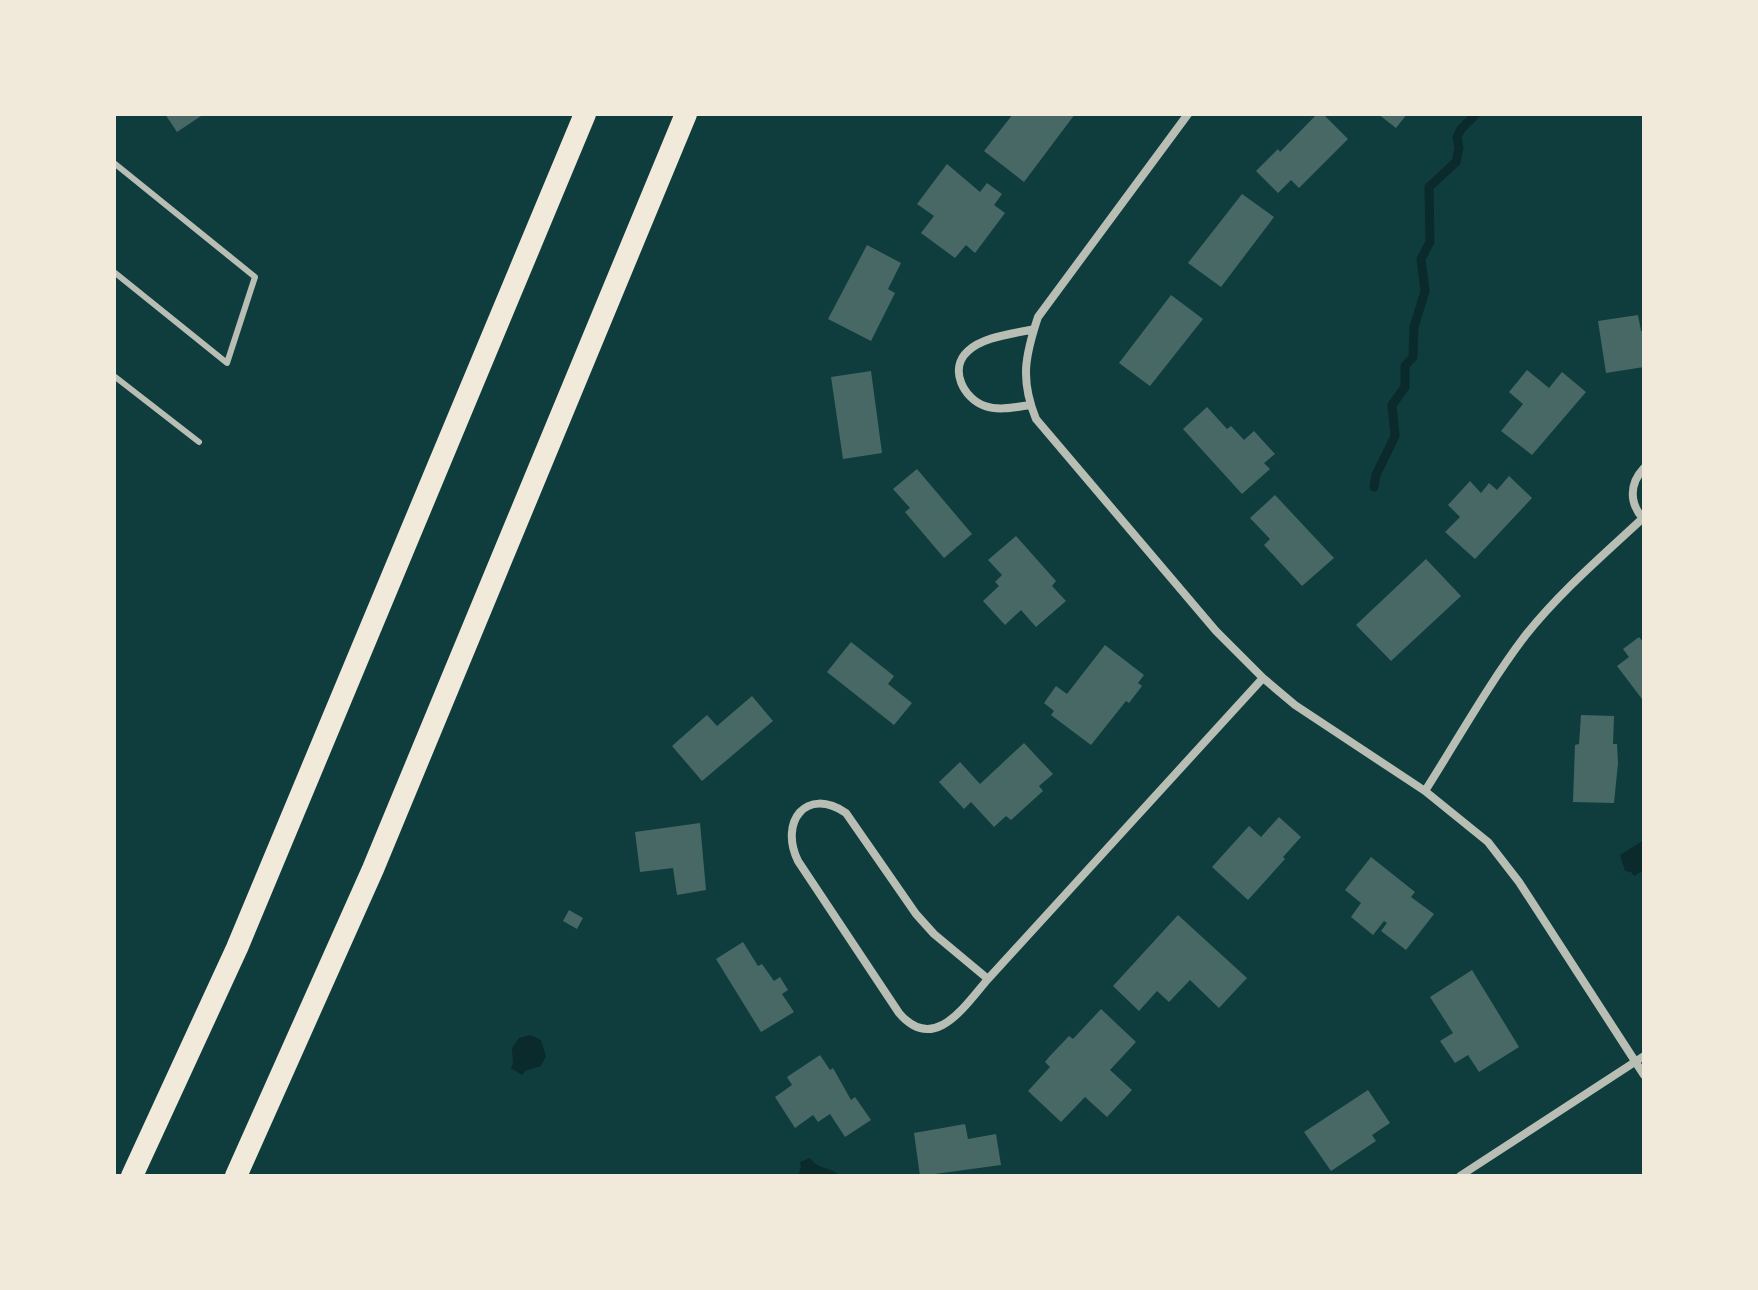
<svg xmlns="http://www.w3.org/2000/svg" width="1758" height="1290" viewBox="0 0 1758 1290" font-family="'Work Sans',sans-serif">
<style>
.water{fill:#0a2a2b}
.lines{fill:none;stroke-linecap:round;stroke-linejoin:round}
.stream{stroke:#0a2a2b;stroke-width:9}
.building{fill:#486865}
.service{stroke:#b8beb3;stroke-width:6}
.minor{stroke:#b8beb3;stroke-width:8}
.motorway{stroke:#f1e9da;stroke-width:22}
</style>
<rect width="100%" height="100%" fill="#0f3d3e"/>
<path class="water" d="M1644 840V870L1634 876 1631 872 1625 871 1620 855Z
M530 1035 541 1040 546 1056 541 1066 525 1071 522 1075 511 1068 513 1063 512 1048 519 1038Z
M810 1158C818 1170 832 1167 840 1176H798L801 1167 800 1162Z"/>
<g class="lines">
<path class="stream" d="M1374 487 1376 475 1395 436 1392 405 1405 387V366L1413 357 1414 327 1425 291 1421 259 1430 242 1429 187 1456 162 1459 148 1457 137 1461 129 1476 114"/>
</g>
<path class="building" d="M165 114H204L177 132Z
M1013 114H1075L1024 182 984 151Z
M1317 114H1323L1348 139 1299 188 1291 180 1278 193 1256 171 1278 149 1280 152Z
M1378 114H1407L1396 128Z
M947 164 980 192 987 183 1002 194 994 205 1005 213 975 253 966 245 955 258 921 233 934 216 917 204Z
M1242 194 1274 217 1221 287 1188 263Z
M867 245 901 263 888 289 895 293 871 341 828 319Z
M1171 295 1203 319 1150 386 1119 363Z
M1638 315 1641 331H1644V367L1606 373 1598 321Z
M1527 370 1549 388 1562 372 1586 392 1532 455 1501 431 1523 404 1509 392Z
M871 371 882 453 843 459 831 377Z
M1207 407 1227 429 1231 426 1244 440 1254 431 1275 454 1264 463 1270 469 1242 494 1183 429Z
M917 469 972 534 944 558 905 512 910 508 893 489Z
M1509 476 1532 498 1475 559 1445 532 1460 517 1448 505 1470 481 1481 493 1489 483 1497 490Z
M1275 495 1334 558 1302 586 1264 545 1270 539 1250 518Z
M1016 536 1056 581 1052 586 1066 601 1036 627 1021 610 1005 625 983 601 999 586 995 582 1002 575 988 560Z
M1426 559 1461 596 1391 661 1356 625Z
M1639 637 1644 643V697L1642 699 1617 666 1629 657 1623 649Z
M851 642 894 676 888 684 912 703 894 725 827 672Z
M1105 645 1144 675 1138 683 1142 686 1129 703 1126 701 1091 745 1051 715 1054 711 1044 703 1056 686 1067 694Z
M752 696 773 721 702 781 672 746 707 715 717 726Z
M1581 715 1614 716 1613 744H1617L1618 763 1614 803 1573 802 1575 745 1579 744Z
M1024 743 1053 774 1039 786 1043 791 1011 820 1006 816 994 827 971 802 964 809 939 782 960 762 980 784Z
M1279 817 1301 837 1283 857 1285 859 1248 900 1212 867 1249 826 1261 837Z
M700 823 706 890 677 895 673 868 640 872 635 832Z
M1371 857 1415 892 1411 897 1434 914 1406 950 1381 931 1387 923 1384 921 1373 935 1351 917 1361 903 1345 890Z
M569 910 583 918 577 929 563 921Z
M1178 915 1247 978 1219 1008 1190 980 1169 1002 1157 991 1139 1011 1113 986Z
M743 942 758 966 762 964 774 981 780 977 788 990 782 994 794 1012 761 1032 716 959Z
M1472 970 1519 1047 1479 1072 1468 1055 1455 1063 1440 1041 1453 1033 1430 997Z
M1101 1009 1136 1042 1110 1070 1132 1090 1107 1117 1085 1097 1061 1122 1028 1091 1050 1067 1045 1062 1049 1057 1069 1036 1073 1039Z
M820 1055 830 1070 833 1068 851 1100 855 1097 871 1120 845 1137 830 1114 818 1122 813 1115 795 1128 775 1097 792 1085 787 1077Z
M1368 1090 1390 1123 1372 1135 1376 1141 1331 1171 1304 1132Z
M965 1124 968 1139 996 1134 1001 1165 920 1176 914 1133Z"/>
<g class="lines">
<path class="service" d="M114 163 255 277 227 363 114 272
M114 376 199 442"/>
<path class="minor" d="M1188 114 1038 317C1025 356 1020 380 1036 419L1216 631 1263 678 1295 705 1425 791 1488 842 1519 882 1644 1075
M1030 405C1016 407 999 411 985 406 964 399 948 369 968 351 984 336 1014 334 1034 329
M1644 520C1629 503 1629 484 1644 468
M1425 791C1458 739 1488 685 1525 636 1559 593 1602 556 1642 519
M988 979C964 1007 934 1054 899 1013L798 861C779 822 806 786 846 813L916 914 934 934 988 979 1263 678
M1460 1176 1644 1056"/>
<path class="motorway" d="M132 1176 237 948 585 114
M236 1176 373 869 686 114"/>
</g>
<rect width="1758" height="1290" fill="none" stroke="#f1e9da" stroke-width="232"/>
</svg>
